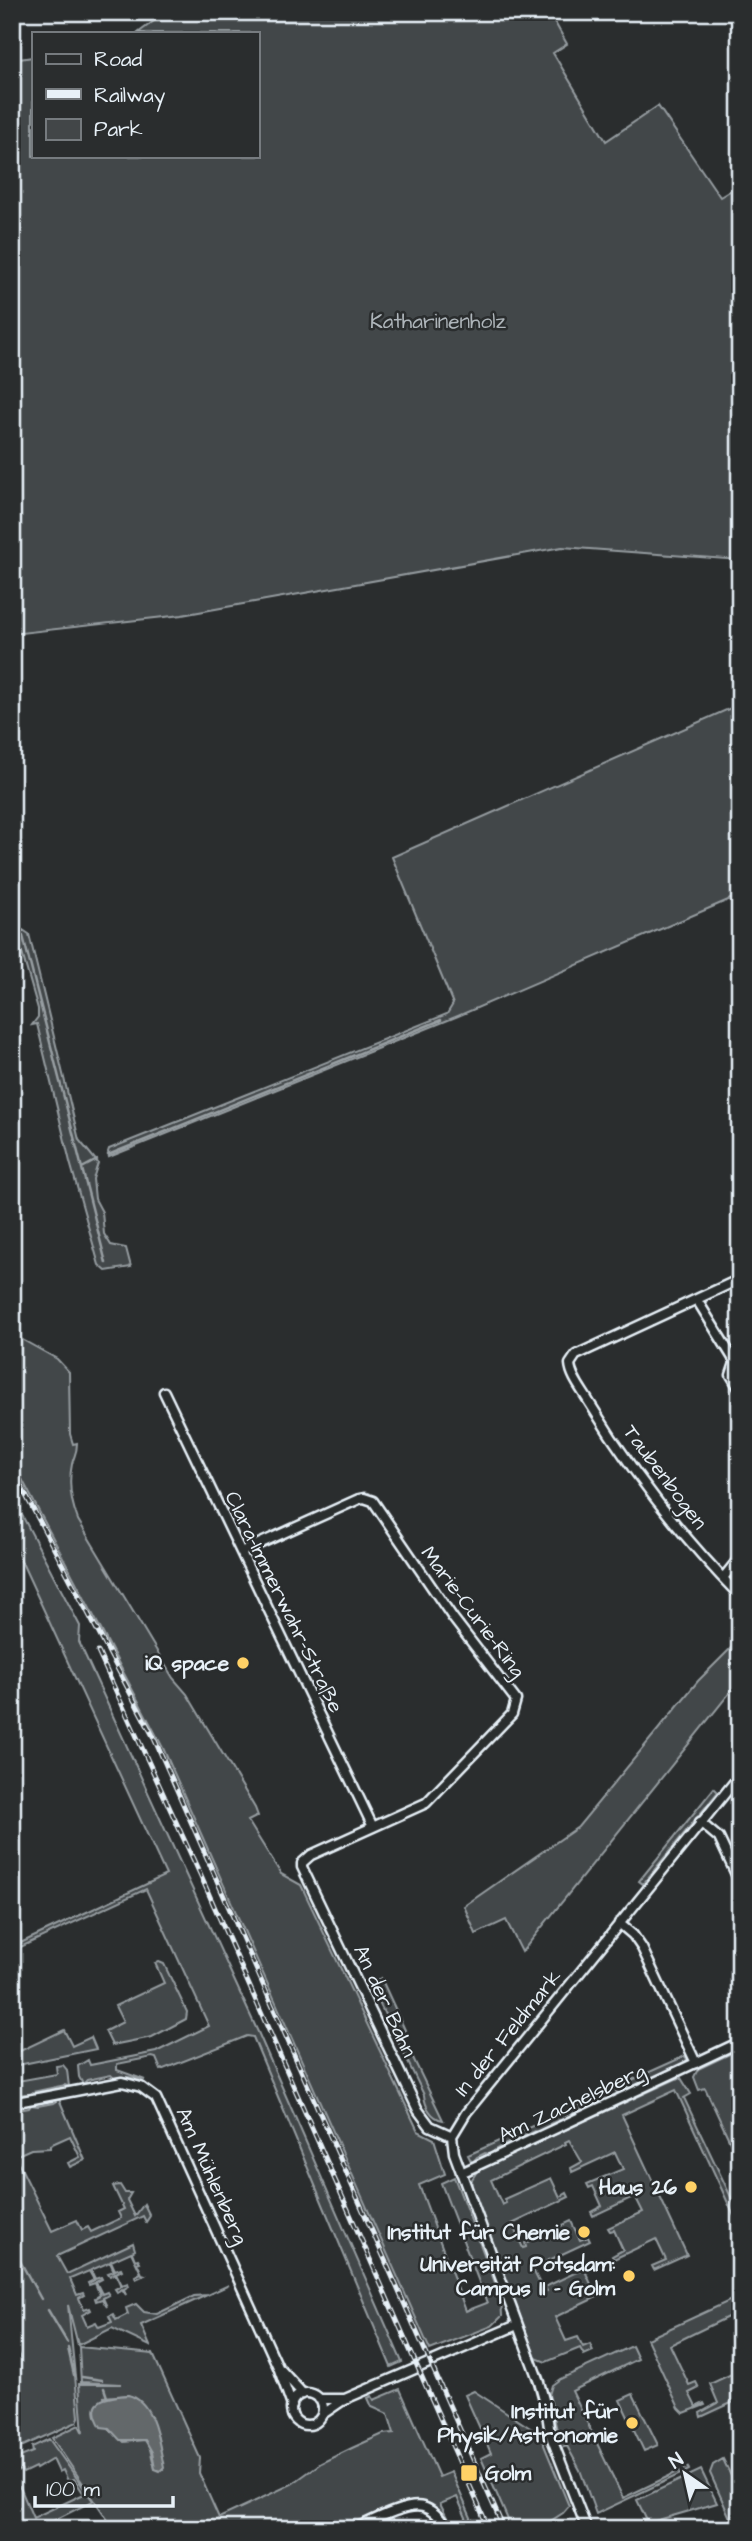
<svg xmlns="http://www.w3.org/2000/svg" width="752" height="2541" viewBox="0 0 752 2541" font-family="'Architects Daughter',sans-serif">
<style>
.green{fill:#424648;stroke:#959ca0;stroke-width:2;fill-rule:evenodd}
.water{fill:#63686b;stroke:#989fa3;stroke-width:2}
.lines{fill:none;stroke-linecap:round;stroke-linejoin:round}
.stream{stroke:#989fa3;stroke-width:2.5}
.minor-casing{stroke:#e8f1f8;stroke-width:13}
.minor{stroke:#2a2d2e;stroke-width:8}
.rail-casing{stroke:#e8f1f8;stroke-width:5}
.rail{stroke:#2a2d2e;stroke-width:2.5;stroke-dasharray:8;stroke-linecap:butt}
.poi-dot{fill:#ffd166;stroke:#2a2d2e;stroke-width:2.5}
.labels{text-anchor:middle;dominant-baseline:central;stroke-width:5;stroke-linejoin:round;paint-order:stroke}
.park-label{font-size:21px;fill:#aeb5ba;stroke:#2a2d2e}
.street-label{font-size:21px;fill:#e8f1f8;stroke:#2a2d2e}
.poi-label{font-size:21px;font-weight:bold;fill:#e8f1f8;stroke:#2a2d2e;text-anchor:end}
</style>
<rect width="100%" height="100%" fill="#2a2d2e"/>
<filter id="ink" filterUnits="userSpaceOnUse"><feTurbulence type="fractalNoise" baseFrequency=".0143" numOctaves="2"/><feDisplacementMap in="SourceGraphic" scale="14" xChannelSelector="R" yChannelSelector="G"/><feConvolveMatrix kernelMatrix="1 2 1 2 8 2 1 2 1" color-interpolation-filters="sRGB"/></filter>
<g filter="url(#ink)">
<path class="green" d="M166 12H549L567 44 553 53 606 141 658 106 720 197 740 185V560L562 547 182 615 12 634V60L33 57V156H257V33H138Z
M740 704V895L458 1016 109 1157 108 1152 109 1149 447 1014 453 1004 392 857Z
M23 930 29 934 79 1140 98 1163 93 1179 95 1199 102 1212 104 1234 111 1245 126 1248 131 1267 106 1271 99 1265 70 1162 37 1024 32 1025 38 1017V1009L18 939V935Z
M12 1334 57 1359 69 1372 70 1434 73 1444 77 1443C77 1454 74 1455 72 1464 68 1483 71 1502 78 1520L173 1678 187 1694 255 1808 258 1816 248 1821 281 1874 301 1885 418 2131 434 2139 445 2174 419 2185 466 2311 487 2303 441 2183 454 2177 501 2298 502 2316 492 2326 430 2350 163 1748 12 1460Z
M12 1496 80 1626 79 1642 258 2032 402 2362 391 2367 253 2037 247 2036 161 2070 156 2058 152 2057 117 2064V2070L145 2080 128 2077 114 2078 111 2075 87 2080 83 2084 79 2077 78 2066 88 2060 90 2065 156 2052 209 2026 146 1889 12 1951V1947L166 1875 12 1541Z
M740 1639V1680L522 1952 506 1920 476 1934 464 1906 578 1827 698 1681Z
M714 1788 718 1792 643 1884 639 1881Z
M159 1962 164 1964 187 2012 186 2019 152 2037 112 2045 105 2031 123 2022 115 2006 164 1983 155 1963Z
M381 1978 405 2030 401 2033 443 2120C431 2118 425 2106 424 2095L370 1984Z
M64 2030 72 2046 91 2037 96 2049 18 2065 12 2064V2046L16 2053Z
M740 2049V2163L705 2088 699 2090 694 2077 698 2069Z
M685 2056 687 2059 683 2065 650 2082 646 2080 631 2090 629 2087 622 2090 619 2096 614 2088Z
M63 2065 67 2070 69 2087 65 2085 33 2092 31 2095 25 2094 12 2096V2082L57 2074 56 2066Z
M681 2078 691 2094 684 2098 740 2216V2229L676 2090 622 2115 687 2255 654 2270 652 2266 666 2260 656 2239 614 2259 612 2256 623 2250 614 2230 610 2231 608 2228 643 2212 635 2196 593 2216 591 2212 602 2206 593 2186 589 2188 587 2184 623 2169 615 2152 572 2172 571 2168 582 2162 569 2140 565 2142 566 2144 491 2180 502 2205 506 2203 504 2199 551 2178 560 2197 567 2193 569 2197 512 2224 523 2248 526 2247 525 2243 571 2221 580 2240 588 2237 590 2241 532 2268 544 2292 547 2291 545 2287 587 2267 589 2271 586 2273 595 2293 599 2292 601 2295 555 2317 566 2341 578 2337 583 2347 590 2344 593 2351 584 2355 580 2348 546 2362 536 2358 471 2189 472 2179 478 2170 676 2079Z
M59 2099 85 2160 70 2167 68 2163 80 2157 70 2136 50 2145V2148L31 2149 15 2156 52 2231 77 2220 82 2230 88 2227 91 2232 121 2218 118 2212 124 2209 113 2186 120 2185 125 2193H131L127 2200 135 2216 144 2204 150 2216 146 2222 143 2216 57 2256 67 2274 133 2243 135 2250 132 2252 135 2260 138 2259 140 2262 137 2263 142 2274 145 2275 136 2279 135 2276 141 2273 131 2252 111 2261 115 2270 121 2268 122 2270 116 2273 122 2285 128 2283 129 2286 124 2289 126 2295 122 2289 117 2292 115 2289 121 2286 115 2273 110 2276 108 2273 114 2271 110 2262 91 2270 95 2279 101 2277 102 2279 96 2282 102 2294 107 2292 109 2295 103 2298 107 2307 102 2299 96 2301 95 2298 100 2295 95 2283 89 2285 88 2283 94 2280 89 2271 70 2279 77 2295 83 2293 84 2295 79 2298 84 2310 90 2308 91 2310 82 2315 87 2326 96 2322 99 2327 112 2322 109 2316 113 2314 116 2320 128 2314 126 2308 136 2304 144 2312 157 2314 194 2296 207 2295 229 2285 141 2325 150 2346 112 2328 78 2345 68 2305 79 2417 77 2422 12 2451V2361L20 2358 16 2350 12 2352V2111L29 2108 31 2105 38 2106 53 2103Z
M592 2099V2108L586 2111 582 2109 566 2117V2121L563 2122 559 2120 550 2124V2128L539 2133 535 2131 520 2138 518 2143 514 2145 508 2143 496 2149 490 2155 485 2153 477 2157 472 2163 468 2155Z
M740 2296V2311L670 2345 689 2385 696 2382 699 2388 689 2393 696 2407 704 2403 705 2405 684 2413 679 2408 647 2339Z
M632 2346 638 2359 572 2391 623 2498 688 2467 689 2470 596 2514 580 2470 567 2446 561 2448 549 2395 552 2385 560 2379Z
M79 2347 153 2354 200 2458 199 2473 219 2518 292 2484 321 2463 352 2448 383 2434 394 2433 388 2414 372 2407 368 2398 372 2396 374 2400 400 2389 439 2477 451 2472 476 2529H471L457 2497 440 2504 453 2529H449L420 2506 354 2529H202L210 2523 197 2529H114L52 2438 79 2425 83 2433 79 2384H121L81 2382ZM128 2395 148 2412 158 2438 163 2469H155L149 2445 145 2440 124 2442 109 2428 104 2397Z
M740 2370V2399L701 2417 700 2413 718 2403 710 2384Z
M474 2391 544 2437V2445L569 2506 563 2513 538 2529H512L481 2458 491 2453 465 2395Z
M633 2394 658 2445 644 2451 620 2400Z
M49 2439 93 2501 37 2529H12L19 2507 12 2504V2481L14 2480 18 2488 20 2487 33 2518 84 2494 74 2479 68 2481 63 2470 59 2472 53 2459 36 2469 35 2467 23 2473 21 2470 18 2471 13 2460 33 2452 32 2447Z
M723 2459 740 2495V2529H735L710 2473 713 2465Z
M701 2470 717 2503 648 2523 637 2500Z"/>
<path class="water" d="M128 2395C155 2401 159 2445 164 2467L160 2471 155 2469 152 2452 145 2440H120L109 2428 101 2427C84 2398 107 2397 128 2395Z"/>
<g class="lines">
<path class="stream" d="M23 936 106 1263
M108 1155 441 1020
M82 1168 97 1160
M12 2259 20 2261 41 2299
M48 2310 67 2342
M68 2348 74 2375
M82 2377 102 2380
M104 2388 107 2397"/>
<g class="minor-casing">
<path id="minor" d="M740 1279 576 1355 570 1364C571 1377 582 1390 589 1402 631 1471 683 1538 740 1596
M697 1300 736 1363
M740 1361 734 1366 731 1375 740 1390
M164 1392 373 1827
M241 1552 359 1499 364 1498 373 1501 453 1618 516 1700 512 1714 426 1803 311 1855 302 1863V1867L418 2110 430 2126 452 2136
M723 1578 740 1557
M700 1822 719 1838 740 1883
M619 1923 633 1935 642 1948 696 2063
M12 2103 122 2082 141 2087 156 2098 278 2367 292 2406
M461 2173 740 2042
M280 2369 303 2394
M291 2409a16 16 0 1 1 32 0a16 16 0 1 1-32 0Z
M319 2399H345
M323 2414 345 2399 517 2325
M354 2529C370 2522 407 2502 423 2507 434 2510 441 2520 449 2529
M587 2529 550 2434 546 2407 539 2382 454 2153 452 2136 466 2113 740 1775"/>
</g>
<use href="#minor" class="minor"/>
<g class="rail-casing">
<path id="rail" d="M12 1469 153 1736 504 2529
M98 1652 200 1874 489 2529"/>
</g>
<use href="#rail" class="rail"/>
</g>
</g>
<g class="poi-dot">
<circle cx="243" cy="1663" r="7"/>
<circle cx="691" cy="2187" r="7"/>
<circle cx="584" cy="2232" r="7"/>
<circle cx="629" cy="2276" r="7"/>
<circle cx="632" cy="2423" r="7"/>
<rect x="460" y="2464" width="18" height="18" rx="3.5"/>
</g>
<g class="labels">
<g class="park-label">
<text x="438" y="321">Katharinenholz</text>
</g>
<g class="street-label">
<text transform="translate(665 1477) rotate(53)">Taubenbogen</text>
<text transform="translate(284 1602) rotate(64)">Clara-Immerwahr-Straße</text>
<text transform="translate(473 1612) rotate(53)">Marie-Curie-Ring</text>
<text transform="translate(385 2001) rotate(65)">An der Bahn</text>
<text transform="translate(508 2033) rotate(-51)">In der Feldmark</text>
<text transform="translate(572 2103) rotate(-25)">Am Zachelsberg</text>
<text transform="translate(212 2176) rotate(66)">Am Mühlenberg</text>
</g>
<g class="poi-label">
<text x="229" y="1663">iQ space</text>
<text x="677" y="2187">Haus 26</text>
<text x="570" y="2232">Institut für Chemie</text>
<text x="615" y="2264">Universität Potsdam:<tspan x="615" dy="24">Campus II - Golm</tspan></text>
<text x="618" y="2411">Institut für<tspan x="618" dy="24">Physik/Astronomie</tspan></text>
<text x="485" y="2473" text-anchor="start">Golm</text>
</g>
</g>
<rect width="752" height="2541" fill="none" stroke="#2a2d2e" stroke-width="42"/>
<rect x="21" y="21" width="710" height="2499" fill="none" stroke="#e8f1f8" stroke-width="2.5" filter="url(#ink)"/>
<rect x="32" y="32" width="228" height="126" fill="#2a2d2e" stroke="#767b7f" stroke-width="2"/>
<rect x="46" y="54" width="35" height="10" fill="#2a2d2e" stroke="#767b7f" stroke-width="2"/>
<text x="94" y="66" font-size="21" fill="#e8f1f8">Road</text>
<rect x="46" y="89" width="35" height="10" fill="#e8f1f8" stroke="#767b7f" stroke-width="2"/>
<text x="94" y="102" font-size="21" fill="#e8f1f8">Railway</text>
<rect x="46" y="119" width="35" height="21" fill="#424648" stroke="#767b7f" stroke-width="2"/>
<text x="94" y="136" font-size="21" fill="#e8f1f8">Park</text>
<g transform="translate(685 2474) rotate(326)" stroke="#2a2d2e" stroke-width="5" paint-order="stroke">
<path d="M0-5L12 26L0 18L-12 26Z" fill="#e8f1f8"/>
<text y="-10" font-size="19" font-weight="bold" text-anchor="middle" fill="#e8f1f8">N</text>
</g>
<path d="M35 2496v10h138v-10" fill="none" stroke="#e8f1f8" stroke-width="3.5"/>
<text x="46" y="2496" font-size="21" fill="#e8f1f8" stroke="#2a2d2e" stroke-width="5" paint-order="stroke">100 m</text>
</svg>
